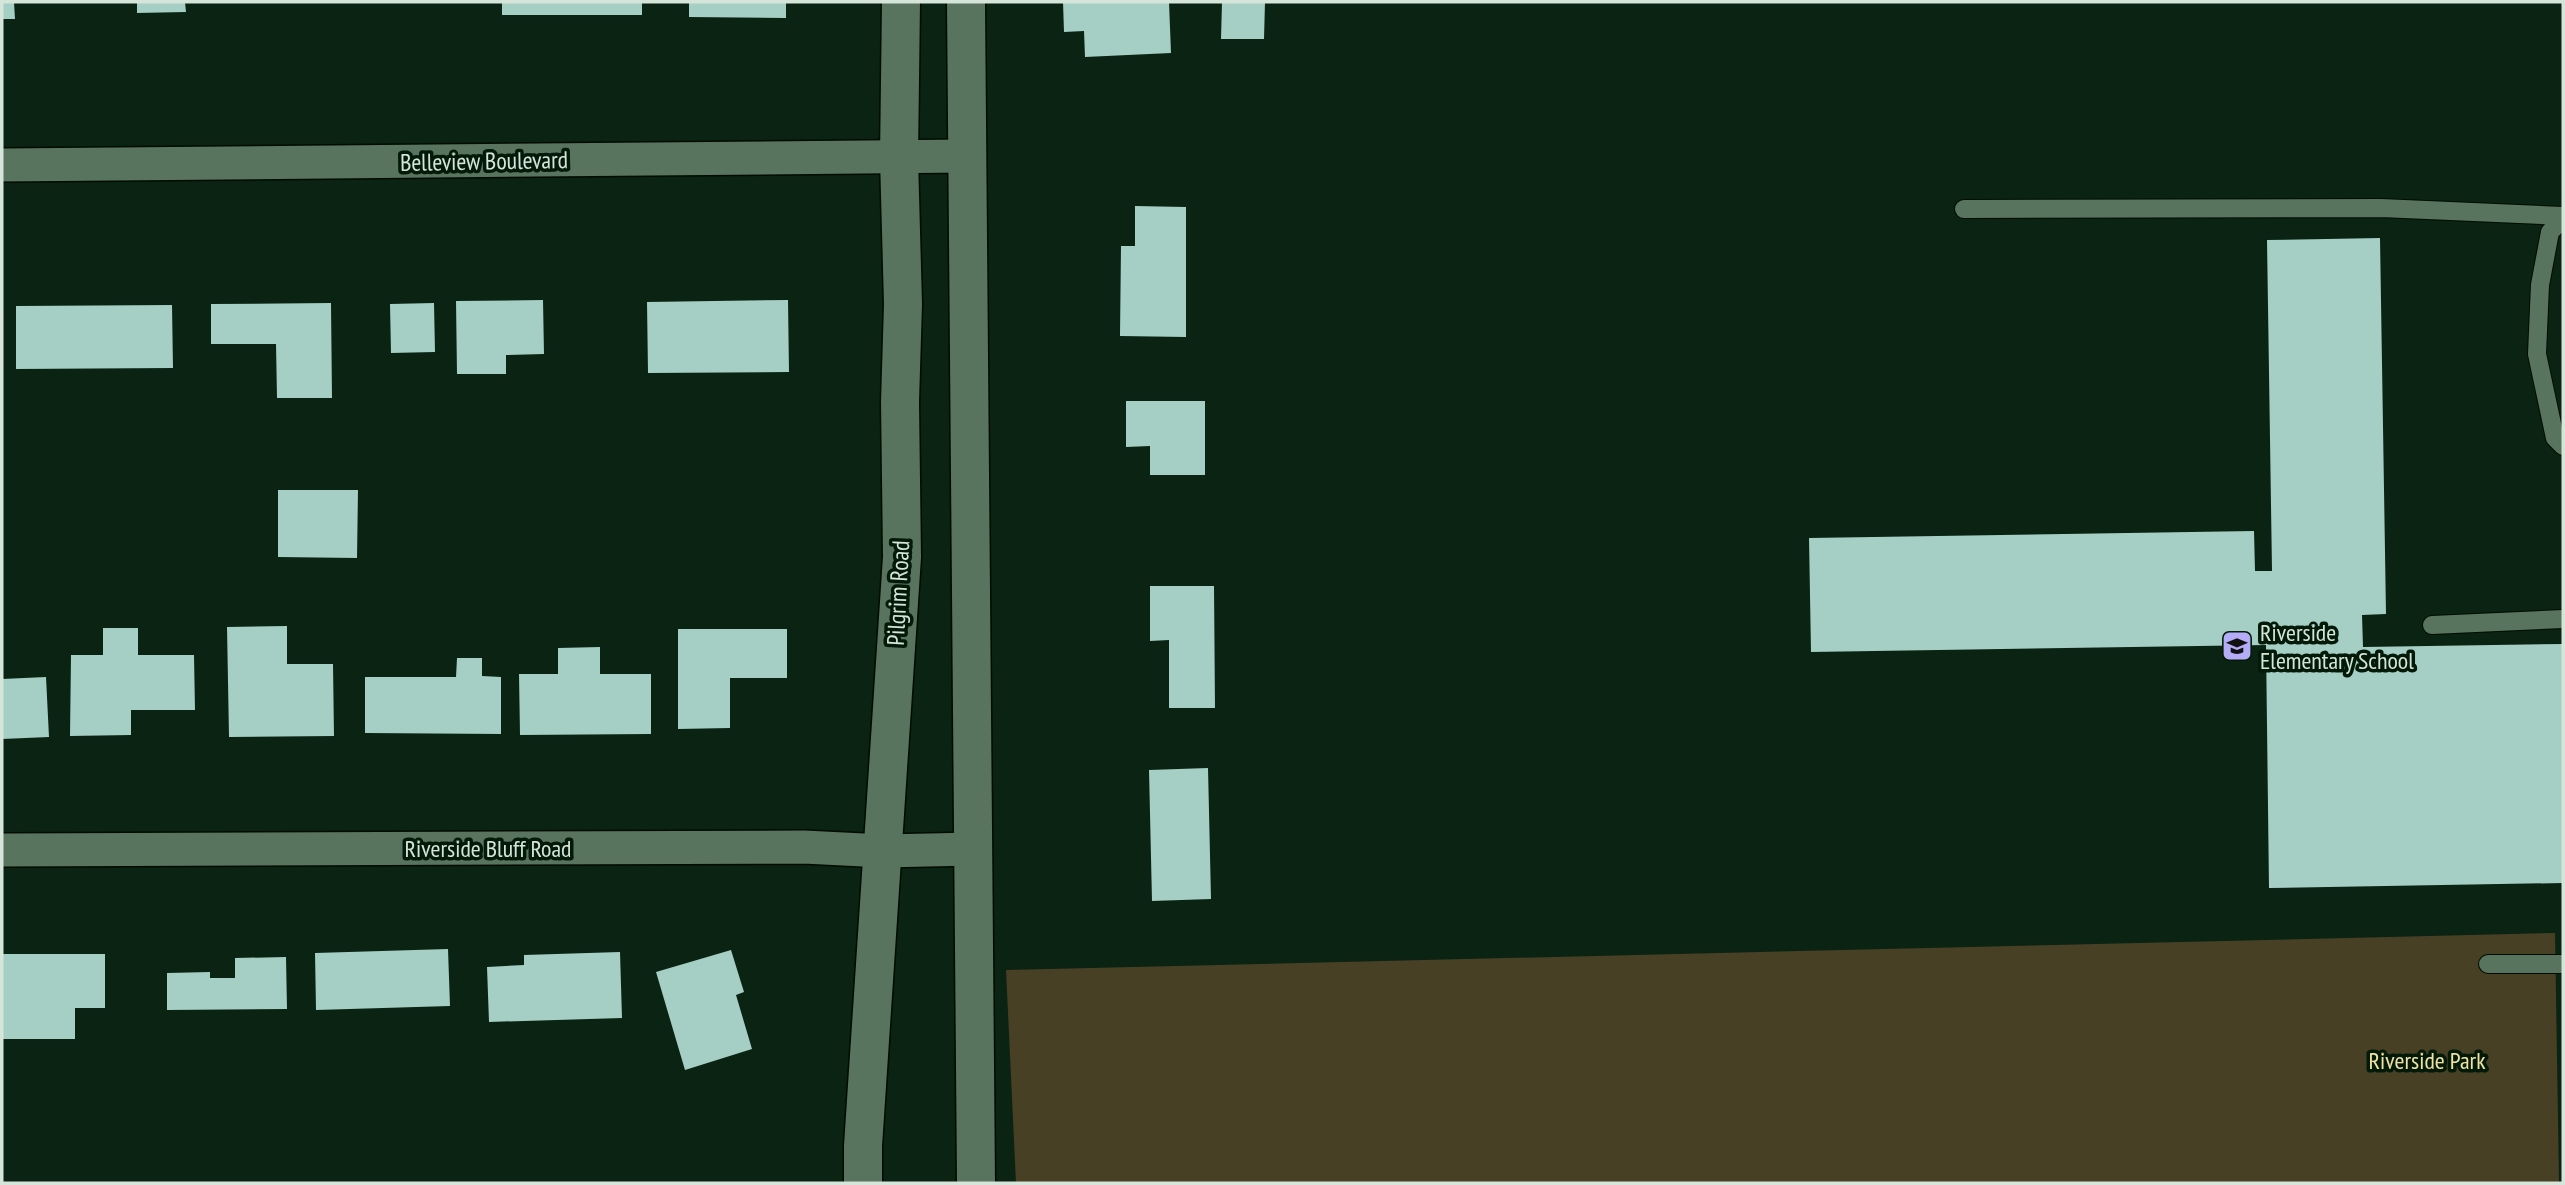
<svg xmlns="http://www.w3.org/2000/svg" width="2565" height="1185" viewBox="0 0 2565 1185" font-family="'PT Sans Narrow',sans-serif">
<style>
.green{fill:#474025}
.building{fill:#a5cec4}
.lines{fill:none;stroke-linecap:round;stroke-linejoin:round}
.service-casing{stroke:#000c01;stroke-width:20}
.minor-casing{stroke:#000c01;stroke-width:36}
.tertiary-casing{stroke:#000c01;stroke-width:41}
.service{stroke:#58735e;stroke-width:18}
.minor{stroke:#58735e;stroke-width:33}
.tertiary{stroke:#58735e;stroke-width:38}
.labels{text-anchor:middle;dominant-baseline:central;stroke-width:7;stroke-linejoin:round;paint-order:stroke}
.street-label{font-size:24px;fill:#d6e5d9;stroke:#031a09}
.poi-label{font-size:24px;fill:#d6e5d9;stroke:#031a09;text-anchor:start}
.park-label{font-size:24px;fill:#f1e2a3;stroke:#031a09}
</style>
<rect width="100%" height="100%" fill="#0b2312"/>
<path class="green" d="M2555 933 2559 1183H1016L1006 970Z"/>
<path class="building" d="M2 2H14L15 19H2Z
M137 2H185L186 12 137 13Z
M502 2H642V15H502Z
M689 2H786V18L689 17Z
M1063 2H1169L1171 53 1085 57 1084 31 1064 32Z
M1222 2H1265L1264 39H1221Z
M1135 206 1186 207V337L1120 336 1121 246H1135Z
M2380 238 2386 614 2362 615 2363 647 2563 644V883L2269 888 2266 645 1811 652 1809 538 2254 531 2255 571H2272L2267 240Z
M543 300 544 354 506 355V374H457L456 301Z
M788 300 789 372 648 373 647 302Z
M331 303 332 398H277L276 344H211V304Z
M434 303 435 352 391 353 390 304Z
M172 305 173 368 16 369V306Z
M1126 401H1205V475H1150V446L1126 447Z
M278 490H358L357 558 278 557Z
M1150 586H1214L1215 708H1169V640L1150 641Z
M287 626V664H333L334 736 229 737 227 627Z
M103 628H138V655H194L195 710H131V735L70 736 71 655H103Z
M678 629H787V678H730V728L678 729Z
M600 647V674H651V734L520 735 519 674H558V648Z
M457 658H482V676L501 677V734L365 733V677H456Z
M46 677 49 737 2 739V679Z
M1208 768 1211 899 1152 901 1149 770Z
M448 949 450 1006 316 1010 315 953Z
M731 950 744 992 736 995 752 1049 685 1070 656 972Z
M620 952 622 1018 489 1022 487 967 524 965V955Z
M2 954H105V1008H75V1039H2Z
M286 957 287 1009 167 1010V973L210 972V978H235V958Z"/>
<g class="lines">
<g class="service-casing">
<path id="service" d="M1964 209 2381 208 2563 216
M2563 219 2550 232 2540 285 2537 354 2555 438 2563 446
M2432 625 2563 619
M2488 964H2563"/>
</g>
<g class="minor-casing">
<path id="minor" d="M2 165 967 156
M2 850 804 847 883 851 974 849"/>
</g>
<g class="tertiary-casing">
<path id="tertiary" d="M966 2 976 1183
M863 1183V1146L902 557 900 402 903 304 899 158 901 2"/>
</g>
<use href="#service" class="service"/>
<use href="#minor" class="minor"/>
<use href="#tertiary" class="tertiary"/>
</g>
<defs>
<g id="school-square" transform="scale(1.575)"><rect x="-9" y="-9" width="18" height="18" rx="4" fill="#b5acf8" stroke="#031a09"/><path d="M0-5L7-2L0 1L-7-2ZM-4 1L0 2.5L4 1V4Q0 6-4 4Z" fill="#111"/></g>
</defs>
<g fill-rule="evenodd">
<use href="#school-square" x="2237" y="646"/>
</g>
<g class="labels">
<g class="street-label">
<text transform="translate(484 161) rotate(-1)">Belleview Boulevard</text>
<text transform="translate(898 593) rotate(-87)">Pilgrim Road</text>
<text x="488" y="848">Riverside Bluff Road</text>
</g>
<g class="poi-label">
<text x="2260" y="632">Riverside<tspan x="2260" dy="28">Elementary School</tspan></text>
</g>
<g class="park-label">
<text x="2427" y="1060">Riverside Park</text>
</g>
</g>
<rect width="2565" height="1185" fill="none" stroke="#d6e5d9" stroke-width="7"/>
</svg>
